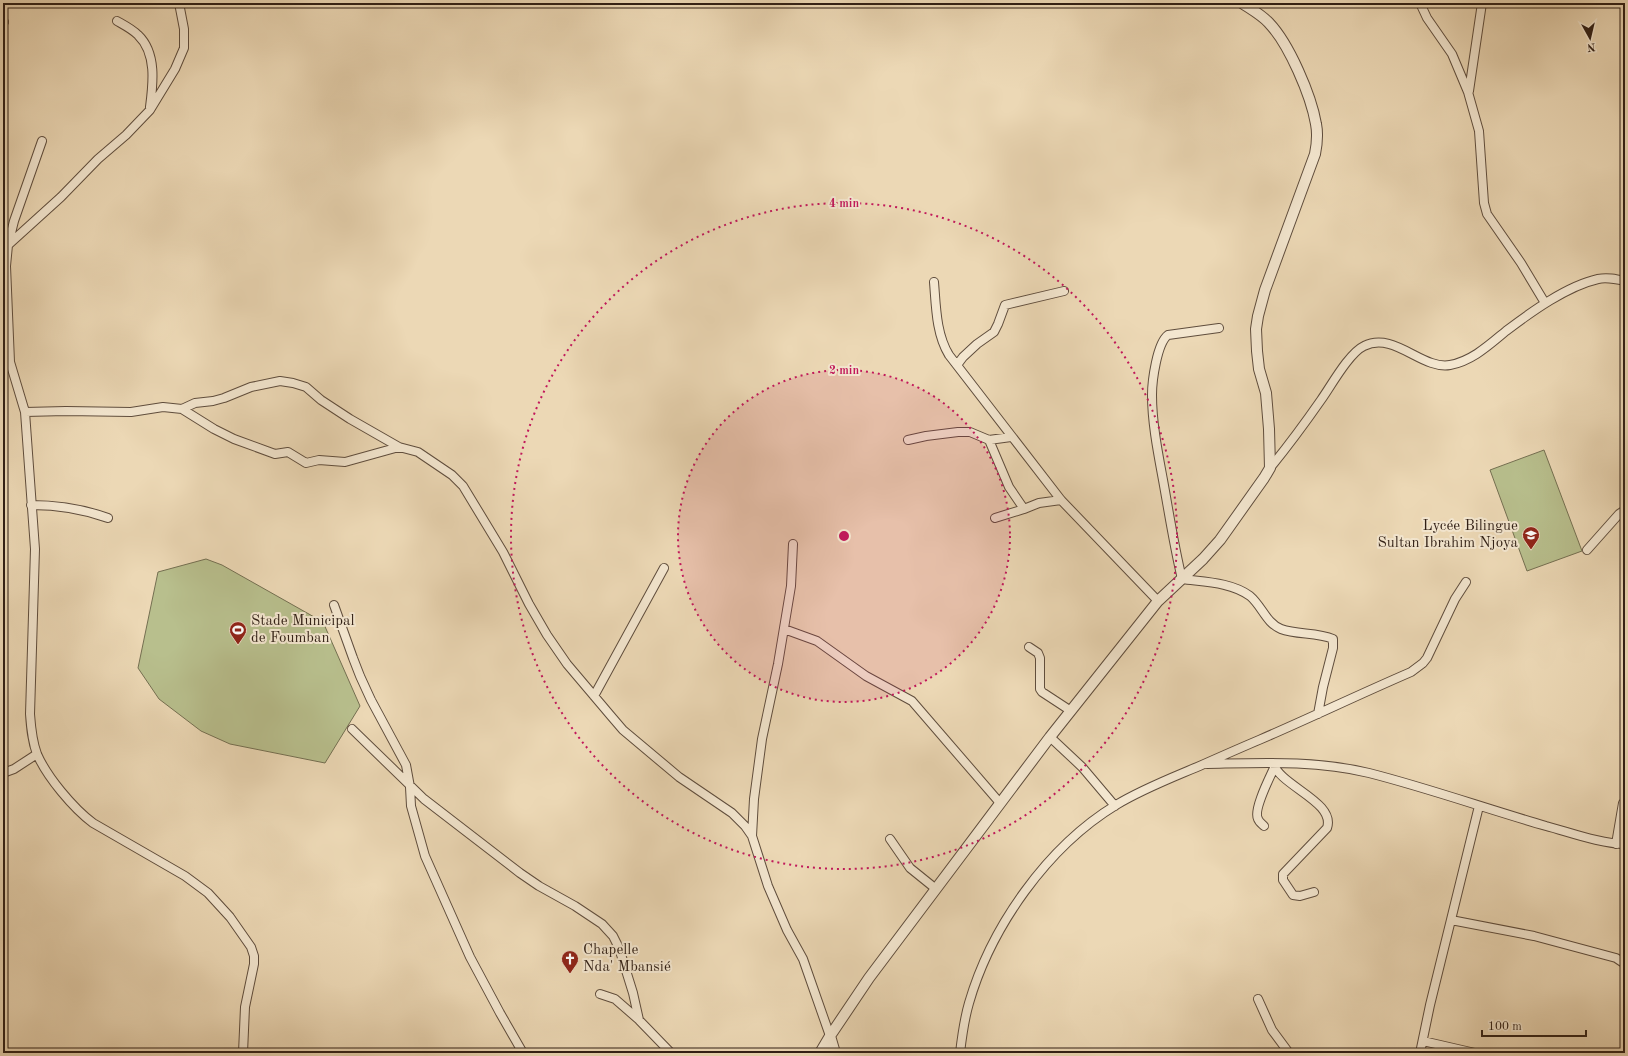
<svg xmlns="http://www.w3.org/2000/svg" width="1628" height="1056" viewBox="0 0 1628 1056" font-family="'Old Standard TT',serif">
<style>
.grass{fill:#b8bf8d;stroke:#746f51}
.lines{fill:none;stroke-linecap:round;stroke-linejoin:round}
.minor-casing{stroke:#5f4d3d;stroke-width:10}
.tertiary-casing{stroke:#5f4d3d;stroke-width:12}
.minor{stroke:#f3e6cf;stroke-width:8}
.tertiary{stroke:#f3e6cf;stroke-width:10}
.ring{fill:none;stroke:#c2185b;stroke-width:2;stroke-dasharray:2 4}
.labels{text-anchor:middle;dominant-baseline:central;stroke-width:4;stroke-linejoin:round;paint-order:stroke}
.poi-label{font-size:15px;fill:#301f15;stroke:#f3e6cf;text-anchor:start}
.centre{fill:#c2185b;stroke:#f3e6cf;stroke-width:2}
.ring-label{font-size:12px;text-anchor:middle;font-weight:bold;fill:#c2185b;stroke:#f3e6cf;stroke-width:4;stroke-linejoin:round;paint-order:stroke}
</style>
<rect width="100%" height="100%" fill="#ecd8b5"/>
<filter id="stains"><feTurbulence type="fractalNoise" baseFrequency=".005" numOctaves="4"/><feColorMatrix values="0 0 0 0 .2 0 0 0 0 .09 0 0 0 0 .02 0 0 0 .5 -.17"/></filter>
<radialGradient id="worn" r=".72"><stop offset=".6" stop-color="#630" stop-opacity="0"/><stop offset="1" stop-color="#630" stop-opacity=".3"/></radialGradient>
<path class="grass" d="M1544 450 1582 551 1527 571 1490 470Z
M206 559 222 565 323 622 360 706 325 763 230 744 201 731 159 699 138 668 158 572Z"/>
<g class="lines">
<g class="minor-casing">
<path id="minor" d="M179 3 184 29V48L175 69 150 110 126 135 98 159 61 197 8 245 6 266 10 362 25 412 35 549 30 714C31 728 32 741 37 754 47 777 73 808 93 823L185 876 208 893 230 917 251 947 254 956V964L245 1007 243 1053
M1420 3 1427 18 1452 54 1468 92 1479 131 1484 203 1487 214 1521 263 1545 303
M3 21 4 22
M117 21C124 25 132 29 138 35 157 53 153 84 150 107
M1469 91 1482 3
M8 245 14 221 42 141
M934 282C936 306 936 334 949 355L1061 500 1158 601
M1219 328 1168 335C1157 343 1152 381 1152 395 1152 423 1158 453 1163 480 1169 513 1174 546 1182 579 1204 582 1231 582 1250 596 1262 606 1266 623 1281 629 1297 635 1317 632 1333 639V648L1323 687 1318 714
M957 365 963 357 977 344 994 332 998 324 1005 305 1064 291
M182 409 214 429 234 439 275 454 288 452 306 463 319 460 345 462 399 447
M25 412 66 411 131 412 163 407 182 409 195 403 213 401 224 398 251 387 280 381 293 383 306 387 321 400 350 419 399 447 418 452 452 475 463 486 503 552 529 604 547 635 567 664 611 716 623 730 679 777 732 813 745 826 752 836
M908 440 926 436 958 432H970L989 440 1011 437
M989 440 1009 487 1024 509 1039 503 1061 500
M1270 468C1288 446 1305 423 1321 400 1331 386 1349 353 1364 346 1394 331 1422 370 1450 365 1472 361 1489 345 1506 331 1531 312 1567 286 1598 279 1607 277 1616 279 1625 281
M31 505C58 505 83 509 108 518
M995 518 1024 509
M793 544 791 586 778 664 762 739 754 799 752 836 768 886 787 930 803 959 830 1036
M1587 550 1619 514 1625 510
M334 605 353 658 360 676 371 700 406 765 410 787 411 806 425 856 470 957 500 1013 523 1053
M784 629 817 641 866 676 912 701 1000 803
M1029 647 1038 653 1040 658V689L1042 692 1071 711
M594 696 664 568
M352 729 424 799 520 873 539 886 575 906 602 924 613 936 619 948 633 993 639 1020 671 1053
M1050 737 1082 767 1115 806
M1273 763C1280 786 1336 802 1327 828L1283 874V880L1293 895 1300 896 1314 892
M1207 764C1261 763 1315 760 1369 773 1428 788 1487 809 1546 826 1569 832 1601 844 1625 844
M3 773 14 769 37 754
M1264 826C1262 824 1259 822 1258 819 1253 810 1270 777 1274 768
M890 839 910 868 936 889
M1616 844 1623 803
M1451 920 1534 936 1616 958 1625 964
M600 994 615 999 638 1019
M1258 999 1272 1030 1289 1053
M1423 1041 1475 1053
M960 1053C962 1036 964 1020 969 1003 991 927 1047 847 1116 805 1144 788 1174 777 1204 764 1222 756 1240 748 1259 740 1310 718 1360 694 1411 672L1423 663 1427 658 1455 599 1466 582
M1420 1053 1430 1005 1479 806"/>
</g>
<g class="tertiary-casing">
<path id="tertiary" d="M830 1036 835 1053
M820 1053 830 1036 869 978 1050 737 1158 601 1203 559 1220 540 1264 478 1270 468 1269 429 1266 393 1259 369 1257 351 1256 329 1258 316 1265 290 1315 154C1317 144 1318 134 1316 124 1311 95 1289 44 1269 23 1262 15 1251 9 1242 3"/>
</g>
<use href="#minor" class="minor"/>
<use href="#tertiary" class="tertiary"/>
</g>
<circle cx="844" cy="536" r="166" fill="#c2185b" fill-opacity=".12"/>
<g class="ring">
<circle cx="844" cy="536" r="166"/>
<circle cx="844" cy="536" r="333"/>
</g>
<defs>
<g id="school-pin" transform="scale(0.9)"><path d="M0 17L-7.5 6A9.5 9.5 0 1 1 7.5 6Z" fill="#8f2418" stroke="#f3e6cf"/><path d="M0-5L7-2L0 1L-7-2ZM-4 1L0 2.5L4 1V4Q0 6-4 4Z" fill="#fff"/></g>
<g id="stadium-pin" transform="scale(0.9)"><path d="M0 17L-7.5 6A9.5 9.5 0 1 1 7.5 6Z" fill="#8f2418" stroke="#f3e6cf"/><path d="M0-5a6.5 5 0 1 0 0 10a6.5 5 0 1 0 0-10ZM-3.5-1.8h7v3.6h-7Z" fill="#fff"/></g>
<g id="church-pin" transform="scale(0.9)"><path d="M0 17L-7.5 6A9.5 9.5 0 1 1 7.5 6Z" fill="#8f2418" stroke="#f3e6cf"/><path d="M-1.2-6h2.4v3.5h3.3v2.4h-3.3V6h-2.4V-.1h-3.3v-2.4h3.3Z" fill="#fff"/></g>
</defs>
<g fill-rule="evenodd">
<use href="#school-pin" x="1531" y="535"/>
<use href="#stadium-pin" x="238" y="630"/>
<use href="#church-pin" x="570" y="959"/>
</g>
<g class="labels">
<g class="poi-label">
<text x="1518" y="526" text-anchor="end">Lycée Bilingue<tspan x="1518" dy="17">Sultan Ibrahim Njoya</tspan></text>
<text x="251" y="621">Stade Municipal<tspan x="251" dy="17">de Foumban</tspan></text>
<text x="583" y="950">Chapelle<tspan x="583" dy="17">Nda' Mbansié</tspan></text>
</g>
</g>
<circle cx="844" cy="536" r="6" class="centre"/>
<g class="ring-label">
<text x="844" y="207">4 min</text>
<text x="844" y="374">2 min</text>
</g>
<rect width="1628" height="1056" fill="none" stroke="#ecd8b5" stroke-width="16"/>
<rect x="4" y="4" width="1620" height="1048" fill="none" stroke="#301f15" stroke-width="2"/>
<rect x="8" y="8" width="1612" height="1040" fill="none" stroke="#301f15"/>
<g transform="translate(1590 38) rotate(172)" stroke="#f3e6cf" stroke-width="3" paint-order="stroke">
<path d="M0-3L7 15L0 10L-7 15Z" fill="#301f15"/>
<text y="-6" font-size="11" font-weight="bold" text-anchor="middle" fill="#301f15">N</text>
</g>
<path d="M1482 1030v6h104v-6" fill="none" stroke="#301f15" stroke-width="2"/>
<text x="1488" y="1030" font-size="12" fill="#301f15" stroke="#f3e6cf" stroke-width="3" paint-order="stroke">100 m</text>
<rect width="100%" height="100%" filter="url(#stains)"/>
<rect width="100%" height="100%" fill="url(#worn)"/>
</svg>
